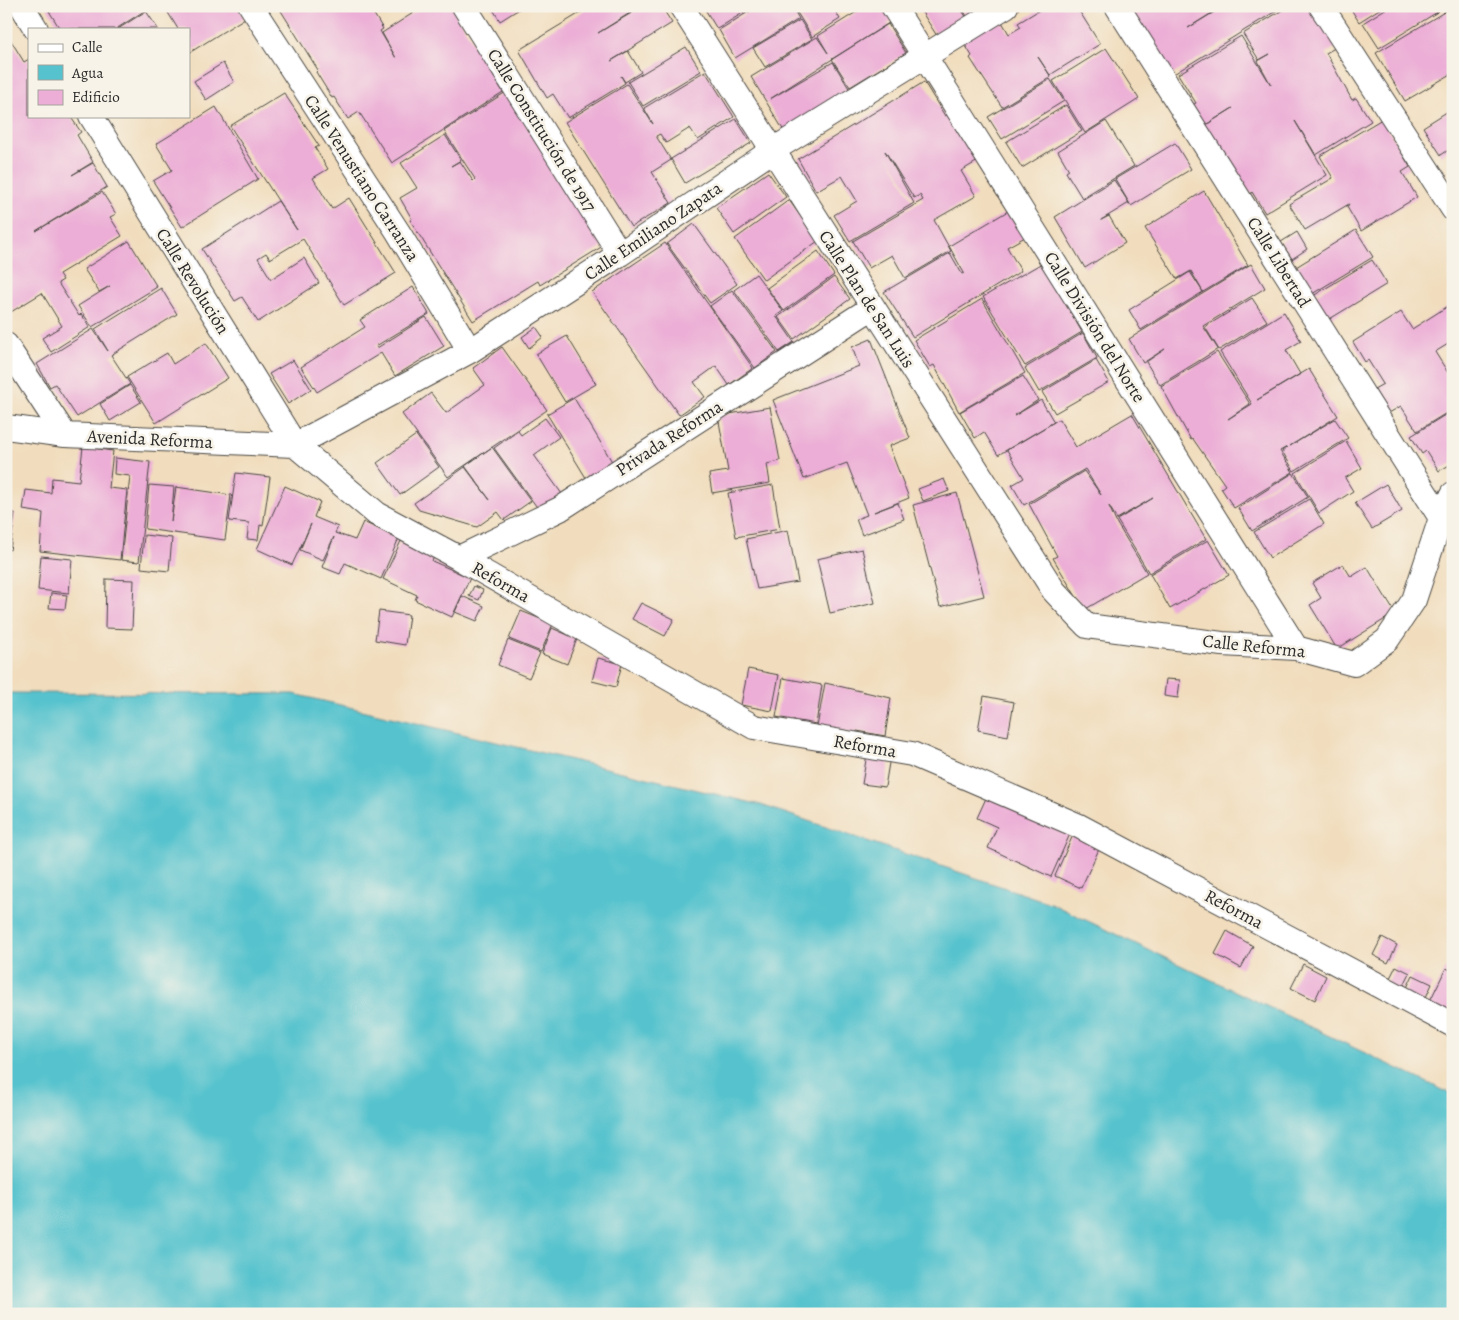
<svg xmlns="http://www.w3.org/2000/svg" width="1459" height="1320" viewBox="0 0 1459 1320" font-family="Alegreya,serif">
<style>
.water{fill:#55c2cd;stroke:#40767c}
.building{fill:#ecadd6}
.lines{fill:none;stroke-linecap:round;stroke-linejoin:round}
.street-casing{stroke:#494641;stroke-width:26}
.street{stroke:#fff;stroke-width:24}
.labels{text-anchor:middle;dominant-baseline:central;stroke-width:5;stroke-linejoin:round;paint-order:stroke}
.street-label{font-size:18px;fill:#2b2b2b;stroke:#f7f3e8}
</style>
<rect width="100%" height="100%" fill="#f7f3e8"/>
<filter id="ink" filterUnits="userSpaceOnUse"><feTurbulence type="fractalNoise" baseFrequency=".02" numOctaves="2"/><feDisplacementMap in="SourceGraphic" scale="10" xChannelSelector="R" yChannelSelector="G"/><feConvolveMatrix kernelMatrix="1 2 1 2 8 2 1 2 1" color-interpolation-filters="sRGB"/></filter>
<filter id="wash" filterUnits="userSpaceOnUse"><feTurbulence type="fractalNoise" baseFrequency=".0096" numOctaves="4" result="noise"/><feDisplacementMap in="SourceGraphic" scale="20" xChannelSelector="R" yChannelSelector="G"/><feGaussianBlur stdDeviation="1.12" result="paint"/><feColorMatrix in="noise" values="0 0 0 0 0 0 0 0 0 0 0 0 0 0 0 0 0 1.4 0 .05"/><feComposite in="paint" operator="in"/></filter>
<g filter="url(#wash)">
<rect width="100%" height="100%" fill="#f1ddbd"/>
<path class="water" d="M6 693 294 694 761 805 1050 903 1447 1092 1453 1098V1314H6Z"/>
<g id="blocks">
<path class="building" d="M46 6H152L116 29H60Z
M164 6H238L245 18 189 53V29H178Z
M278 6H369L383 29 380 31 396 58 382 33 424 6H451L503 92 392 163 359 112 348 119 334 97 332 98 316 72 318 70Z
M491 6H524L500 21Z
M586 6H641L598 33 643 6H661L672 23 611 61 628 51 641 72 625 82 621 76 625 83 568 118 553 94 547 98 519 50 585 10 583 8Z
M703 6H754L717 29Z
M758 6H792L799 19 735 58 719 30Z
M793 6H832L840 19 812 37Z
M866 6H884L892 21 770 99 833 62 850 90 784 131 751 77 817 37 828 53 818 36Z
M918 6H959L967 18 937 36Z
M961 6H992L969 20Z
M1046 6H1076L1100 44 1050 75 1038 57 1051 77 1002 107 970 58 972 56 961 38 998 15 1009 34 1021 27 1018 23Z
M1124 6H1223L1188 28 1224 6H1284L1172 75Z
M1289 6H1318L1340 45 1326 53 1352 100 1356 98 1371 121 1316 155 1295 121 1327 175 1265 213 1252 192 1250 194 1222 149 1216 152 1201 128 1233 108 1204 126 1191 106 1196 103 1178 74 1241 36 1271 85 1258 61 1270 54 1259 60 1243 34Z
M1349 6H1384L1359 22Z
M1390 6H1436L1439 11 1379 48 1363 23Z
M146 11 158 29H118Z
M1446 11 1453 21V73L1405 101 1376 53Z
M800 20 812 39 765 67 753 48Z
M888 24 906 53 850 87 832 59Z
M10 39 24 62 29 59V116H70L81 132 77 135 93 162 72 175 93 163 107 187 36 231 102 192 116 214 110 217 122 236 59 274 63 280 58 283 79 316 81 314 90 327 51 352 42 338 62 326 42 293 6 315V41Z
M686 47 701 71 643 106 628 82Z
M1106 48 1139 99 1085 133 1053 81Z
M223 63 234 82 206 100 194 81Z
M705 71 734 117 698 140 690 128 666 143 660 134 656 136 671 160 652 172 671 203 631 227 565 122 627 84 653 124 644 108Z
M1050 79 1064 101 1002 139 988 117Z
M924 82 945 116 951 112 978 161 961 171 976 196 934 220 951 251 905 278 892 255 869 268 853 241 923 200 920 195 914 198 885 151 914 203 850 241 834 215 857 201 842 176 816 191 798 159Z
M506 92 603 246 540 285 538 281 473 321 410 220 412 219 400 198 417 188 401 163 445 135 461 160 451 166 460 161 473 181 475 179 444 131Z
M284 93 319 146 315 148 328 169 313 178 332 209 349 198 396 273 344 305 303 239 270 259 266 253 258 258 271 279 304 258 319 283 258 322 242 297 235 301 202 249 278 201 297 230 230 126Z
M1066 105 1082 131 1022 168 1006 142Z
M216 107 258 179 182 227 153 181 172 170 156 144Z
M1453 108V147L1441 155 1423 127Z
M736 119 751 143 685 183 671 159Z
M1382 119 1410 167 1402 172 1417 197 1361 231 1347 207 1349 204 1305 230 1289 204 1333 178 1320 156Z
M1106 121 1134 166 1082 198 1066 172 1069 170 1058 151Z
M1175 143 1191 169 1131 206 1115 179Z
M768 172 786 197 734 234 716 208Z
M1114 180 1129 203 1101 220 1109 216 1125 243 1085 268 1055 217Z
M1204 191 1248 265 1203 292 1191 271 1177 279 1145 228Z
M789 200 818 241 764 280 735 239Z
M1008 211 1025 237 1007 247 1021 271 913 337 884 292 950 253 962 274 964 273 949 246Z
M694 224 737 284 710 303 667 244Z
M1356 230 1373 257 1312 294 1296 267Z
M1297 232 1307 249 1292 259 1281 242Z
M129 241 157 287 92 327 78 306 110 286 99 292 84 269Z
M665 243 753 368 729 385 716 366 694 382 705 397 679 415 592 292Z
M818 251 834 275 784 311 767 288Z
M1372 260 1387 284 1328 320 1313 296Z
M1044 262 1077 310 1071 313 1082 332 1025 366 983 297Z
M1251 264 1265 288 1203 326 1218 349 1160 385 1146 362 1165 349 1143 363 1129 339Z
M1190 272 1203 292 1141 330 1129 310Z
M756 274 783 311 776 316 794 342 779 352 734 290Z
M834 277 850 299 794 339 778 317Z
M413 287 429 314 376 346 377 348 426 317 444 346 395 376 381 353 317 392 301 367 365 327 360 320Z
M161 288 177 314 111 355 130 384 77 417 55 384 50 387 37 364 93 329 108 351 95 329Z
M732 290 777 352 755 368 710 306Z
M1252 298 1267 321 1219 350 1205 327Z
M982 299 1025 373 959 412 934 365 930 367 914 340Z
M1453 303V341L1435 352 1450 376 1453 375V409L1417 431 1401 406 1389 413 1374 389 1383 384 1368 360 1365 362 1353 342 1401 312 1412 329Z
M1284 312 1301 341 1286 350 1300 374 1257 400 1309 369 1338 416 1290 446 1335 419 1348 438 1294 471 1282 451 1287 447 1280 451 1293 472 1234 508 1221 488 1225 485 1193 439 1191 440 1161 386 1217 352 1250 404 1228 419 1252 404 1220 352Z
M536 327 543 337 529 348 522 337Z
M1083 333 1097 358 1039 392 1025 368Z
M567 336 596 384 565 402 536 354Z
M871 339 910 438 889 446 909 498 874 512 898 503 904 519 862 535 856 519 867 515 847 463 804 479 773 400 859 366 852 347Z
M206 343 228 378 156 423 127 377 167 353 173 364Z
M502 347 547 410 448 477 402 414 431 393 446 413 485 385 473 368Z
M293 360 311 389 288 404 269 374Z
M1096 360 1109 382 1055 413 1042 392Z
M1023 376 1038 400 1014 416 1041 400 1054 422 998 455 984 432 975 438 960 412Z
M130 385 141 402 110 421 100 404Z
M574 398 614 465 588 481 547 414Z
M770 407 780 461 767 464 770 483 712 493 709 474 728 471 718 416Z
M1453 410V463L1439 471 1426 451 1422 454 1411 436Z
M1132 414 1206 539 1149 573 1117 520 1153 498 1117 519 1109 506 1116 522 1147 573 1084 610 1053 558 1057 556 1029 504 1084 471 1101 495 1085 469 1024 505 1012 485 1024 478 1007 450 1059 419 1076 447Z
M545 418 559 437 534 455 562 494 539 510 494 448 518 431 521 435Z
M416 435 439 467 400 495 377 463Z
M1346 441 1362 468 1345 478 1353 491 1319 513 1295 473Z
M83 447 113 451 109 488 127 490 120 560 40 551 43 513 23 510 26 490 51 493 52 478 79 481Z
M492 447 531 501 504 520 498 512 477 527 419 510 414 503 465 467 490 500 465 466Z
M115 458 150 462 139 562 121 560 130 476 114 474Z
M236 473 270 477 263 526 260 525 258 540 247 539 249 523 229 521Z
M1293 473 1308 497 1252 531 1238 508Z
M944 479 949 491 923 501 918 489Z
M1386 484 1402 511 1372 529 1355 503Z
M149 485 174 487 171 522 176 487 231 495 225 540 145 529Z
M773 485 780 529 736 537 728 493Z
M285 486 320 502 314 517 338 527 335 533 355 540 363 522 399 538 381 579 345 563 340 574 322 567 334 537 323 560 300 550 311 524 292 565 257 549Z
M957 493 984 596 940 607 913 505Z
M1309 499 1324 524 1270 558 1254 532Z
M6 512 15 513 10 550 6 549Z
M788 530 798 582 757 589 746 539Z
M144 535 172 538 169 571 141 568Z
M1208 540 1229 575 1170 609 1150 574Z
M401 541 434 557 432 561 470 578 452 617 415 600 417 595 383 579Z
M862 549 875 603 830 613 817 559Z
M41 556 72 559 69 593 38 590Z
M1343 564 1351 577 1367 567 1395 613 1337 649 1310 605 1321 598 1312 583Z
M106 579 134 580 132 629 105 628Z
M474 586 483 590 479 600 469 596Z
M51 593 67 595 65 609 49 608Z
M462 596 484 606 477 621 455 612Z
M641 603 674 619 665 636 632 619Z
M379 611 409 615 405 645 375 640Z
M521 611 553 624 541 652 509 639Z
M552 628 577 639 567 664 542 654Z
M508 640 540 653 529 678 498 665Z
M598 658 622 664 616 687 592 681Z
M748 669 779 675 772 711 741 705Z
M783 678 822 685 816 724 776 717Z
M1166 679 1180 680 1178 698 1164 696Z
M825 683 891 698 885 736 857 731 856 734 817 727Z
M984 696 1014 702 1008 736 978 730Z
M867 754 890 757 885 787 862 784Z
M987 796 1070 834 1051 877 988 848 997 827 977 818Z
M1073 835 1100 847 1081 888 1055 876Z
M1227 931 1253 946 1241 968 1215 954Z
M1382 937 1397 945 1388 963 1373 955Z
M1303 964 1326 976 1315 1000 1291 988Z
M1396 966 1410 973 1399 995 1385 988Z
M1446 968 1453 971V1007L1447 1018 1427 1007Z
M1413 975 1432 984 1422 1006 1403 996Z"/>
</g>
</g>
<g filter="url(#ink)">
<use href="#blocks" fill-opacity="0" stroke="#494641" stroke-width="1"/>
<g class="lines">
<g class="street-casing">
<path id="street" d="M22 6 36 29
M251 6 398 232 470 351
M464 6 620 254
M681 6 1054 591 1087 626 1222 644 1296 648 1354 664 1387 640 1414 600 1441 518 1453 494
M893 6 1296 648
M1117 6 1441 518
M1321 6 1453 209
M91 116 295 445 377 514 459 558 754 727 912 754 1079 826 1453 1025
M6 345 65 435
M6 427 65 435 295 445
M295 445 470 351 620 254 773 150 1006 6
M459 558 560 509 873 307"/>
</g>
<use href="#street" class="street"/>
</g>
</g>
<g class="labels">
<g class="street-label">
<text transform="translate(542 130) rotate(58)">Calle Constitución de 1917</text>
<text transform="translate(362 178) rotate(57)">Calle Venustiano Carranza</text>
<text transform="translate(653 231) rotate(-34)">Calle Emiliano Zapata</text>
<text transform="translate(1279 262) rotate(58)">Calle Libertad</text>
<text transform="translate(193 281) rotate(58)">Calle Revolución</text>
<text transform="translate(867 299) rotate(57)">Calle Plan de San Luis</text>
<text transform="translate(1095 327) rotate(58)">Calle División del Norte</text>
<text transform="translate(669 438) rotate(-33)">Privada Reforma</text>
<text transform="translate(150 439) rotate(3)">Avenida Reforma</text>
<text transform="translate(501 582) rotate(30)">Reforma</text>
<text transform="translate(1254 646) rotate(6)">Calle Reforma</text>
<text transform="translate(865 746) rotate(10)">Reforma</text>
<text transform="translate(1234 909) rotate(28)">Reforma</text>
</g>
</g>
<rect width="1459" height="1320" fill="none" stroke="#f7f3e8" stroke-width="25"/>
<rect x="28" y="28" width="162" height="90" fill="#f7f3e8" stroke="#a5a39c"/>
<rect x="38" y="44" width="25" height="8" fill="#ffffff" stroke="#a5a39c"/>
<text x="72" y="52" font-size="15" fill="#2b2b2b">Calle</text>
<rect x="38" y="65" width="25" height="15" fill="#55c2cd" stroke="#a5a39c"/>
<text x="72" y="78" font-size="15" fill="#2b2b2b">Agua</text>
<rect x="38" y="90" width="25" height="15" fill="#ecadd6" stroke="#a5a39c"/>
<text x="72" y="102" font-size="15" fill="#2b2b2b">Edificio</text>
</svg>
